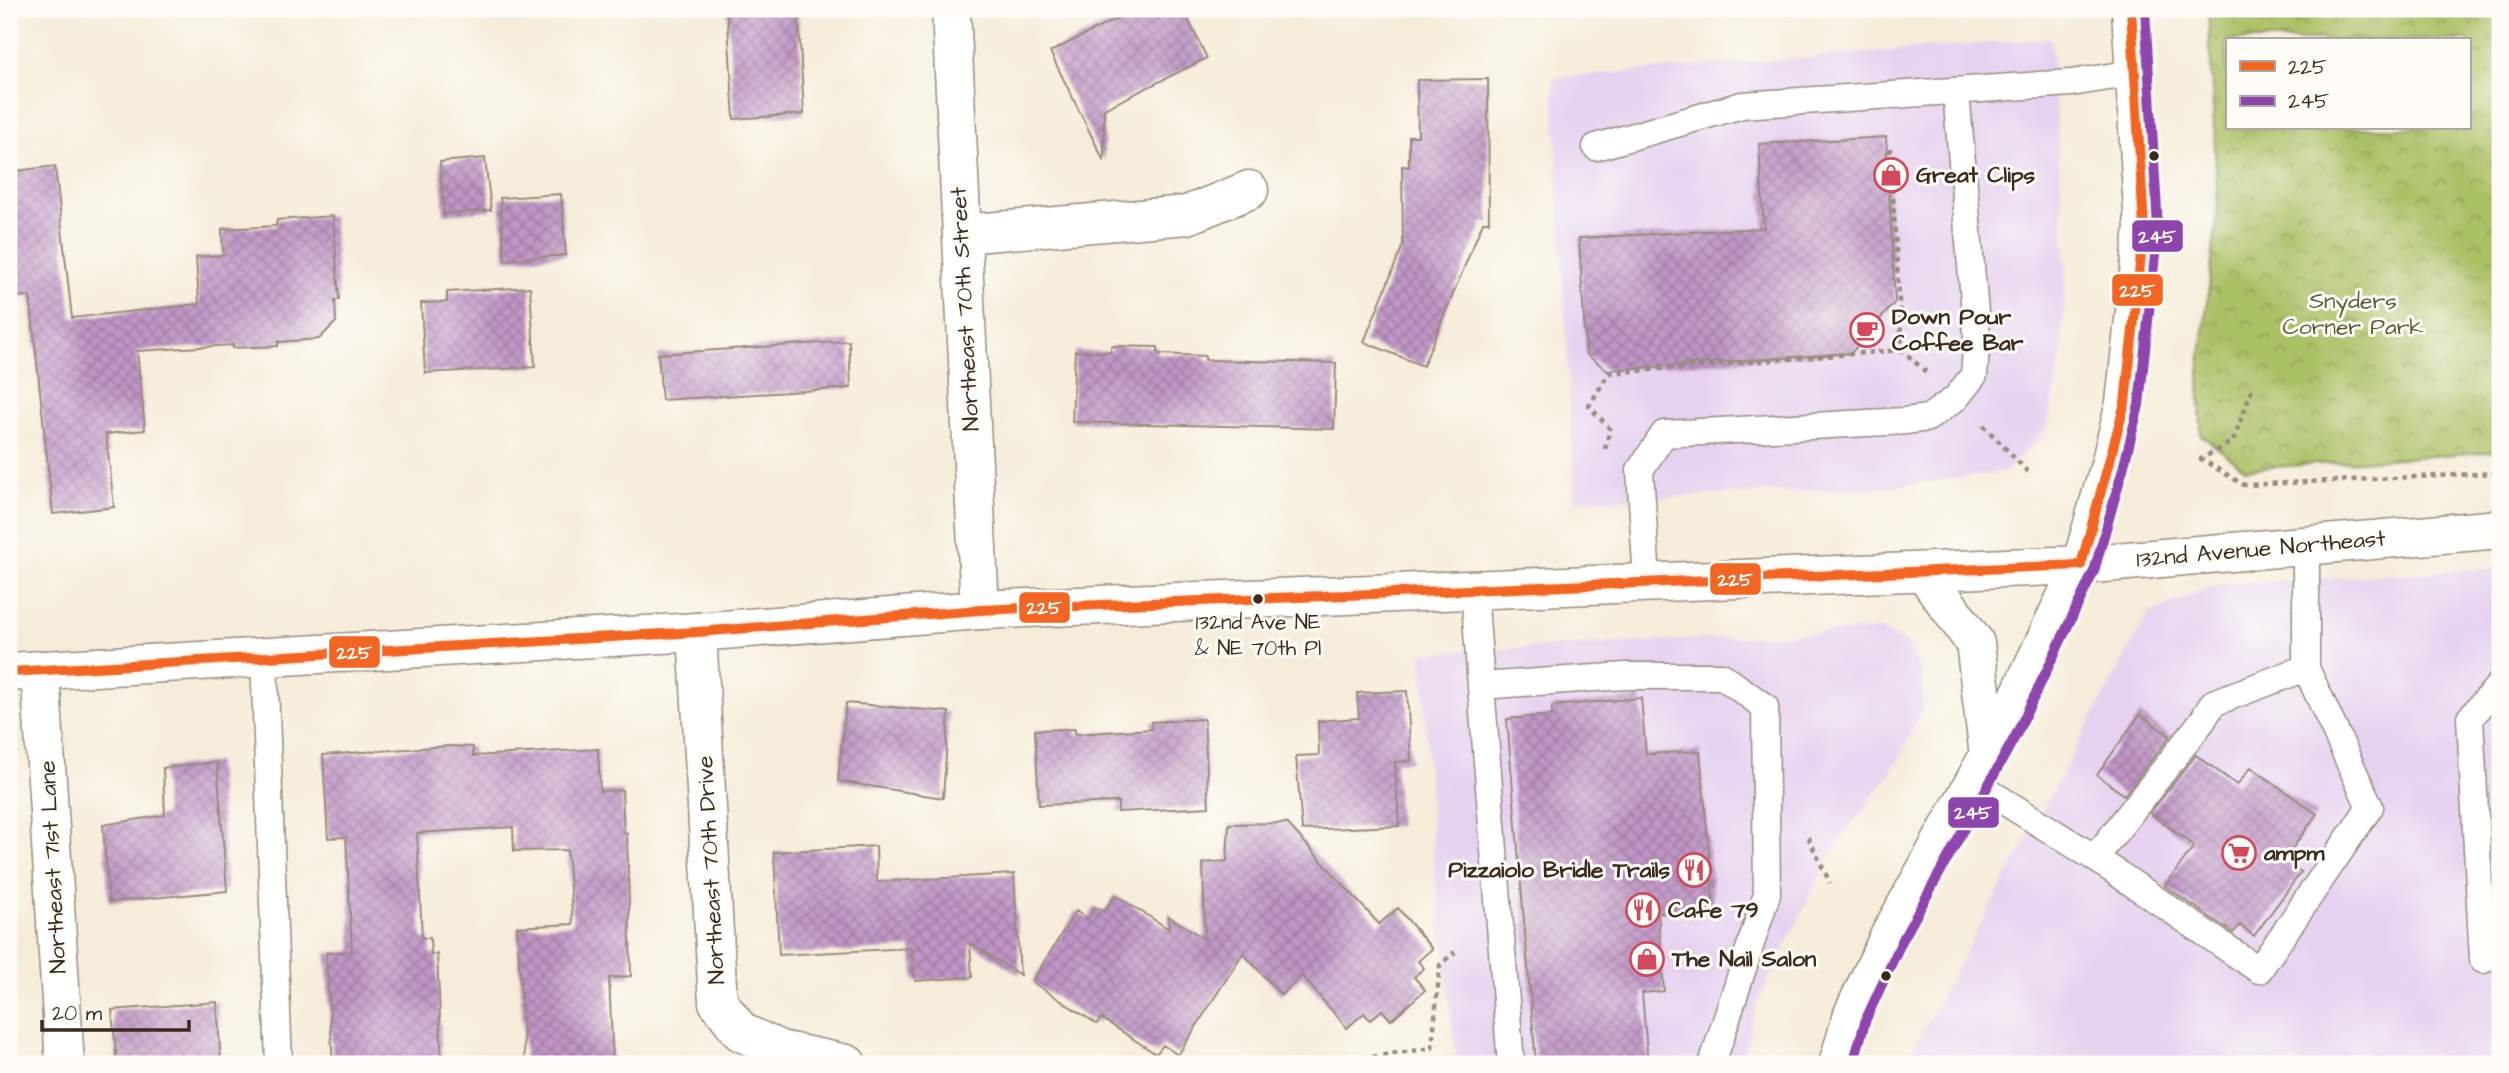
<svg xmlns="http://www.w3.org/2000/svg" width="2509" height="1073" viewBox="0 0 2509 1073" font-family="'Architects Daughter',sans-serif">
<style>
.built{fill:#e6d2f0}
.park{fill:url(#park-crowns);stroke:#737642;stroke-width:2;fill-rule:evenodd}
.building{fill:url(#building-cross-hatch)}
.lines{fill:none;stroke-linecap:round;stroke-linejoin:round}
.lane-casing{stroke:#988b7c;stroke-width:29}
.street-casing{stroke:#988b7c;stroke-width:41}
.secondary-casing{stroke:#988b7c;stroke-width:41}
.path{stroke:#988b7c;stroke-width:4.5;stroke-dasharray:5 5;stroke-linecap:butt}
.lane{stroke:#fff;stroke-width:26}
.street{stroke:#fff;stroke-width:38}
.secondary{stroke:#fff;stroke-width:38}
.bus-1-casing{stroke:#fdfcf7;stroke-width:16}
.bus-2-casing{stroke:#fdfcf7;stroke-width:16}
.bus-1{stroke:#f26522;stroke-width:10}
.bus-2{stroke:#8e44ad;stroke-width:10}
.bus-dot{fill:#3b2a1e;stroke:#fdfcf7;stroke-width:2.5}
.labels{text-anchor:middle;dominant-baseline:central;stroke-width:6;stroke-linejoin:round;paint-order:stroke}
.bus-label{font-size:21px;fill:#3b2a1e;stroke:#fdfcf7}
.poi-label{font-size:23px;font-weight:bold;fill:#3b2a1e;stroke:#fdfcf7;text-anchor:start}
.park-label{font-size:23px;fill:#5d5734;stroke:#fdfcf7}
.street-label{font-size:23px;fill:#3b2a1e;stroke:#fdfcf7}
.line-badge{stroke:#fdfcf7;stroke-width:2.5}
.badge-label{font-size:19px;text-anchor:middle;font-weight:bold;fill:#fff}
</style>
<defs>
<pattern id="park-crowns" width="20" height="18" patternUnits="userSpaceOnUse" patternTransform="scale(1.75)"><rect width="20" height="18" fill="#abc166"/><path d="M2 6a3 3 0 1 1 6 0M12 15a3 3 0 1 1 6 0" fill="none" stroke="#8c9d53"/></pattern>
<pattern id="building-cross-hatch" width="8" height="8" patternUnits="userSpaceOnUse" patternTransform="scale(1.75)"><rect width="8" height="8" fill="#c196c7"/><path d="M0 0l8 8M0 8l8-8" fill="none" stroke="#9e7ba1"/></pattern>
</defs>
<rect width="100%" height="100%" fill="#fdfcf7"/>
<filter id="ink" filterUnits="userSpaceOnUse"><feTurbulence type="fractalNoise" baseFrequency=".0143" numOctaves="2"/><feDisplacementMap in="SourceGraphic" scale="14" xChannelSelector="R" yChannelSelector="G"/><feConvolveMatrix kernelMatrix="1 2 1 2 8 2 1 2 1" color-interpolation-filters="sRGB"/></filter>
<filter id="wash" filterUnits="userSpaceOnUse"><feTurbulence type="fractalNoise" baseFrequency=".00686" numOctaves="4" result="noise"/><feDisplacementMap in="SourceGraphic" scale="28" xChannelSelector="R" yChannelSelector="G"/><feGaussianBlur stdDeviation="1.57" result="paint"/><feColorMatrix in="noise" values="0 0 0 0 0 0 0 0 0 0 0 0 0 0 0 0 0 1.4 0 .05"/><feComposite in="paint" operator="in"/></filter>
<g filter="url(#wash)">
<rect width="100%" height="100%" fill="#f6ecd9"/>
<path class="built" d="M2051 38 2066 267 2061 357 2047 428 2006 472 1887 487 1575 501 1553 78Z
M2500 568V1064H1905L2149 613 2215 585Z
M1880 630 1905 641 1921 669 1922 707 1898 762 1831 853 1756 1006 1741 1064H1457L1433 856 1422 653Z"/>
<path class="park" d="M2208 9H2500V451L2245 469 2201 435 2199 373 2218 208ZM2227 40H2469V128H2227Z"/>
<g id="blocks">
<path class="building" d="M727 9H798L804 114 734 119Z
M1136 9H1183L1207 58 1104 109V161L1050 52Z
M1488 79 1489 222H1483L1423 366 1364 342 1403 245 1402 166 1409 167V136H1418L1417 80Z
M1886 137 1895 302 1851 353 1607 370 1586 354 1579 238 1764 228 1759 144Z
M485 158 491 210 444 214 440 162Z
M55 166 72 318 199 304 196 257 223 255 222 229 276 226 277 220 333 216 339 300H335L336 322 319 339 278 342V346L233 348V345L137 351 145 430 106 434 114 507 53 514 30 296 9 297V172Z
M561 194 566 255 505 260 500 198Z
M530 287 535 367 425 373 421 303 447 302V292Z
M849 341 851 388 662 400 658 354Z
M1111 346 1158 347V354L1205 356V360L1336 363 1334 429 1072 422 1075 351 1111 352Z
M1407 691 1411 761 1395 762 1399 826 1302 830 1296 756 1319 755 1318 721 1359 718 1357 693Z
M1641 698 1646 754 1700 751 1714 910 1658 913 1664 991 1642 993 1648 1064H1536L1507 719 1552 715V706Z
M846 703 949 712 943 798 838 781Z
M2140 714 2170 736 2124 795 2097 775Z
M1204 719 1209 807 1118 812V802L1039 805 1035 730 1075 729V734L1152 729 1151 722Z
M449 746 473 747V756L598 749 600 791 622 790 624 833H627L631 976 609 978 613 1064H525L517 927 573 924 567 850 514 851 513 827 417 833 422 938H430L431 955 437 954 442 1064H333L326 953 352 951 346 837 328 838 323 755Z
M2196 755 2237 785 2251 767 2317 814 2284 860 2301 872 2254 936 2240 925 2233 933 2165 886 2194 846 2150 813Z
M217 762 227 891 109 902 103 825 165 815 163 768Z
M1287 823 1379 924 1398 908 1432 949 1418 961 1424 968 1414 977 1425 990 1391 1020 1382 1010 1370 1020 1364 1013 1347 1028 1302 976 1281 995 1243 953 1178 1055 1163 1045 1156 1054 1101 1018 1097 1024 1032 982 1076 911 1088 919 1095 907 1104 912 1115 895 1169 929 1168 916 1205 939 1203 863 1227 861 1229 824Z
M876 846 877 882 1014 874 1020 975 970 943 972 977 915 981 911 948 779 955 774 852Z
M217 1002 221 1064H117L112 1010Z"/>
</g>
</g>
<g filter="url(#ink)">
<use href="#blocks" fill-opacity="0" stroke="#988b7c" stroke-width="2"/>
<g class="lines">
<g class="lane-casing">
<path id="lane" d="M1596 147 1742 105 2071 83 2134 73
M1647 581 1640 470 1664 434 1905 421 1928 418 1956 398 1974 375 1977 336 1956 92
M1474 589 1481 686
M264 657 279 1064
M2306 668V545
M1973 782 2095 858 2259 970 2370 807 2306 668 2213 703 2203 720 2095 858
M2483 960 2470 718 2500 684
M1511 1064 1481 686 1625 676H1722L1765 707 1767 894 1712 1064"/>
</g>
<g class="street-casing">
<path id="street" d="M951 9 980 610
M962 234 1187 215 1249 190
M697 632 718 1002 741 1032 780 1050 847 1064
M40 670 65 1064"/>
</g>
<g class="secondary-casing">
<path id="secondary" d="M1924 572 1975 643 1989 756
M9 672 697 632 980 610 2081 565 2500 529
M1838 1064 1853 1014 1890 935 2004 728 2081 565 2110 465 2125 403 2144 228 2131 9"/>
</g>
<path class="path" d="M1890 148 1902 350 1926 372
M2252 389 2233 441 2201 459 2244 485 2500 473
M1983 425 2028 472
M1605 449 1610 429 1589 406 1609 373 1902 350
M1808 837 1830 883
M1323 1064 1432 1048 1440 965 1455 952"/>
<use href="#lane" class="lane"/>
<use href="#street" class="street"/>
<use href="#secondary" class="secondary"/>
<g class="bus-1-casing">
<path id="bus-1" d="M2081 565 2125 403 2144 228 2131 9
M9 672 697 632 980 610 2081 565"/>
</g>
<g class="bus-2-casing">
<path id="bus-2" d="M1853 1064 1866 1019 1902 941 2016 735 2094 571 2123 469 2139 405 2158 228 2145 9"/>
</g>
<use href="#bus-1" class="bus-1"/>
<use href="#bus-2" class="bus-2"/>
</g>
</g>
<defs>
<g id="shop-ring" transform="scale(1.75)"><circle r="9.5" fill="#fdfcf7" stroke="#d1495b" stroke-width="1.5"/><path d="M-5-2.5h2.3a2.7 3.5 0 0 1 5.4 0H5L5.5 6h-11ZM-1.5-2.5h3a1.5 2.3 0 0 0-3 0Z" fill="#d1495b"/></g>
<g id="cafe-ring" transform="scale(1.75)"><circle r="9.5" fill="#fdfcf7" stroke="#d1495b" stroke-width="1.5"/><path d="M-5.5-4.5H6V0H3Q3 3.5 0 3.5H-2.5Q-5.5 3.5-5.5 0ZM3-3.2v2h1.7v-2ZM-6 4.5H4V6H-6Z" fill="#d1495b"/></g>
<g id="supermarket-ring" transform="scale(1.75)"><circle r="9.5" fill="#fdfcf7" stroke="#d1495b" stroke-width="1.5"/><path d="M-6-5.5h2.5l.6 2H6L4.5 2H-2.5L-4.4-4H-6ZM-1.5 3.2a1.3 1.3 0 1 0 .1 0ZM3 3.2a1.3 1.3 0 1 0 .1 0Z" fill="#d1495b"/></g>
<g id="restaurant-ring" transform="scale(1.75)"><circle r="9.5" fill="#fdfcf7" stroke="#d1495b" stroke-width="1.5"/><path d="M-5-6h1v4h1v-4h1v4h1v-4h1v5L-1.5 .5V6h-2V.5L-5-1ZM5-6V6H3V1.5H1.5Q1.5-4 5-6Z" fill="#d1495b"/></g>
</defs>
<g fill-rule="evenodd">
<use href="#shop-ring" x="1891" y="175"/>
<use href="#cafe-ring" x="1867" y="330"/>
<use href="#supermarket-ring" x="2239" y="853"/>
<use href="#restaurant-ring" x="1694" y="870"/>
<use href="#restaurant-ring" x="1643" y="910"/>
<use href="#shop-ring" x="1647" y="959"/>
</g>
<g class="bus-dot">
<circle cx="2154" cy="156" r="6"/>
<circle cx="1258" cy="599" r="6"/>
<circle cx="1886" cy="976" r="6"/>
</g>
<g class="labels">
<g class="bus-label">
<text x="1258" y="622">132nd Ave NE<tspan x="1258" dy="26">&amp; NE 70th Pl</tspan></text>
</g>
<g class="poi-label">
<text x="1916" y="175">Great Clips</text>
<text x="1892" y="317">Down Pour<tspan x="1892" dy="26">Coffee Bar</tspan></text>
<text x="2264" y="853">ampm</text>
<text x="1670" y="870" text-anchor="end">Pizzaiolo Bridle Trails</text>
<text x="1668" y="910">Cafe 79</text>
<text x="1672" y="959">The Nail Salon</text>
</g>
<g class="park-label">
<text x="2353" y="301">Snyders<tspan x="2353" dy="26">Corner Park</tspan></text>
</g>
<g class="street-label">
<text transform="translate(965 309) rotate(-93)">Northeast 70th Street</text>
<text transform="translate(2261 549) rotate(-5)">132nd Avenue Northeast</text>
<text transform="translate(53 867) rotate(-93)">Northeast 71st Lane</text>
<text transform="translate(711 870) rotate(-93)">Northeast 70th Drive</text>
</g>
</g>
<g class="line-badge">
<rect x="2131" y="219" width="53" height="34" rx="7" fill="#8e44ad"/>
<rect x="2111" y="273" width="53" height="34" rx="7" fill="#f26522"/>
<rect x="1709" y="562" width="53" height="34" rx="7" fill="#f26522"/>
<rect x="1018" y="591" width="53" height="33" rx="7" fill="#f26522"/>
<rect x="328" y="635" width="53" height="34" rx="7" fill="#f26522"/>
<rect x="1947" y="796" width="53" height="33" rx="7" fill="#8e44ad"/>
</g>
<g class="badge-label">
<text x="2157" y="243">245</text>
<text x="2137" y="297">225</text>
<text x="1735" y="586">225</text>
<text x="1044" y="614">225</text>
<text x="354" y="659">225</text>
<text x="1973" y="819">245</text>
</g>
<rect width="2509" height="1073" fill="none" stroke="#fdfcf7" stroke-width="35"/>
<rect x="2226" y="38" width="245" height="91" fill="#fdfcf7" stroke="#afa8a0" stroke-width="2"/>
<rect x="2240" y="61" width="35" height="10" fill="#f26522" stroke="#afa8a0" stroke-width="2"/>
<text x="2288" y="74" font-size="21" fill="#3b2a1e">225</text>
<rect x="2240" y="96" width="35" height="10" fill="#8e44ad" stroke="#afa8a0" stroke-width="2"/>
<text x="2288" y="108" font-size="21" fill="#3b2a1e">245</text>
<path d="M42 1020v10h147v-10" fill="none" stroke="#3b2a1e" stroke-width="3.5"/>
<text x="52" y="1020" font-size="21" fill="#3b2a1e" stroke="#fdfcf7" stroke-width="5" paint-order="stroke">20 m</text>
</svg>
